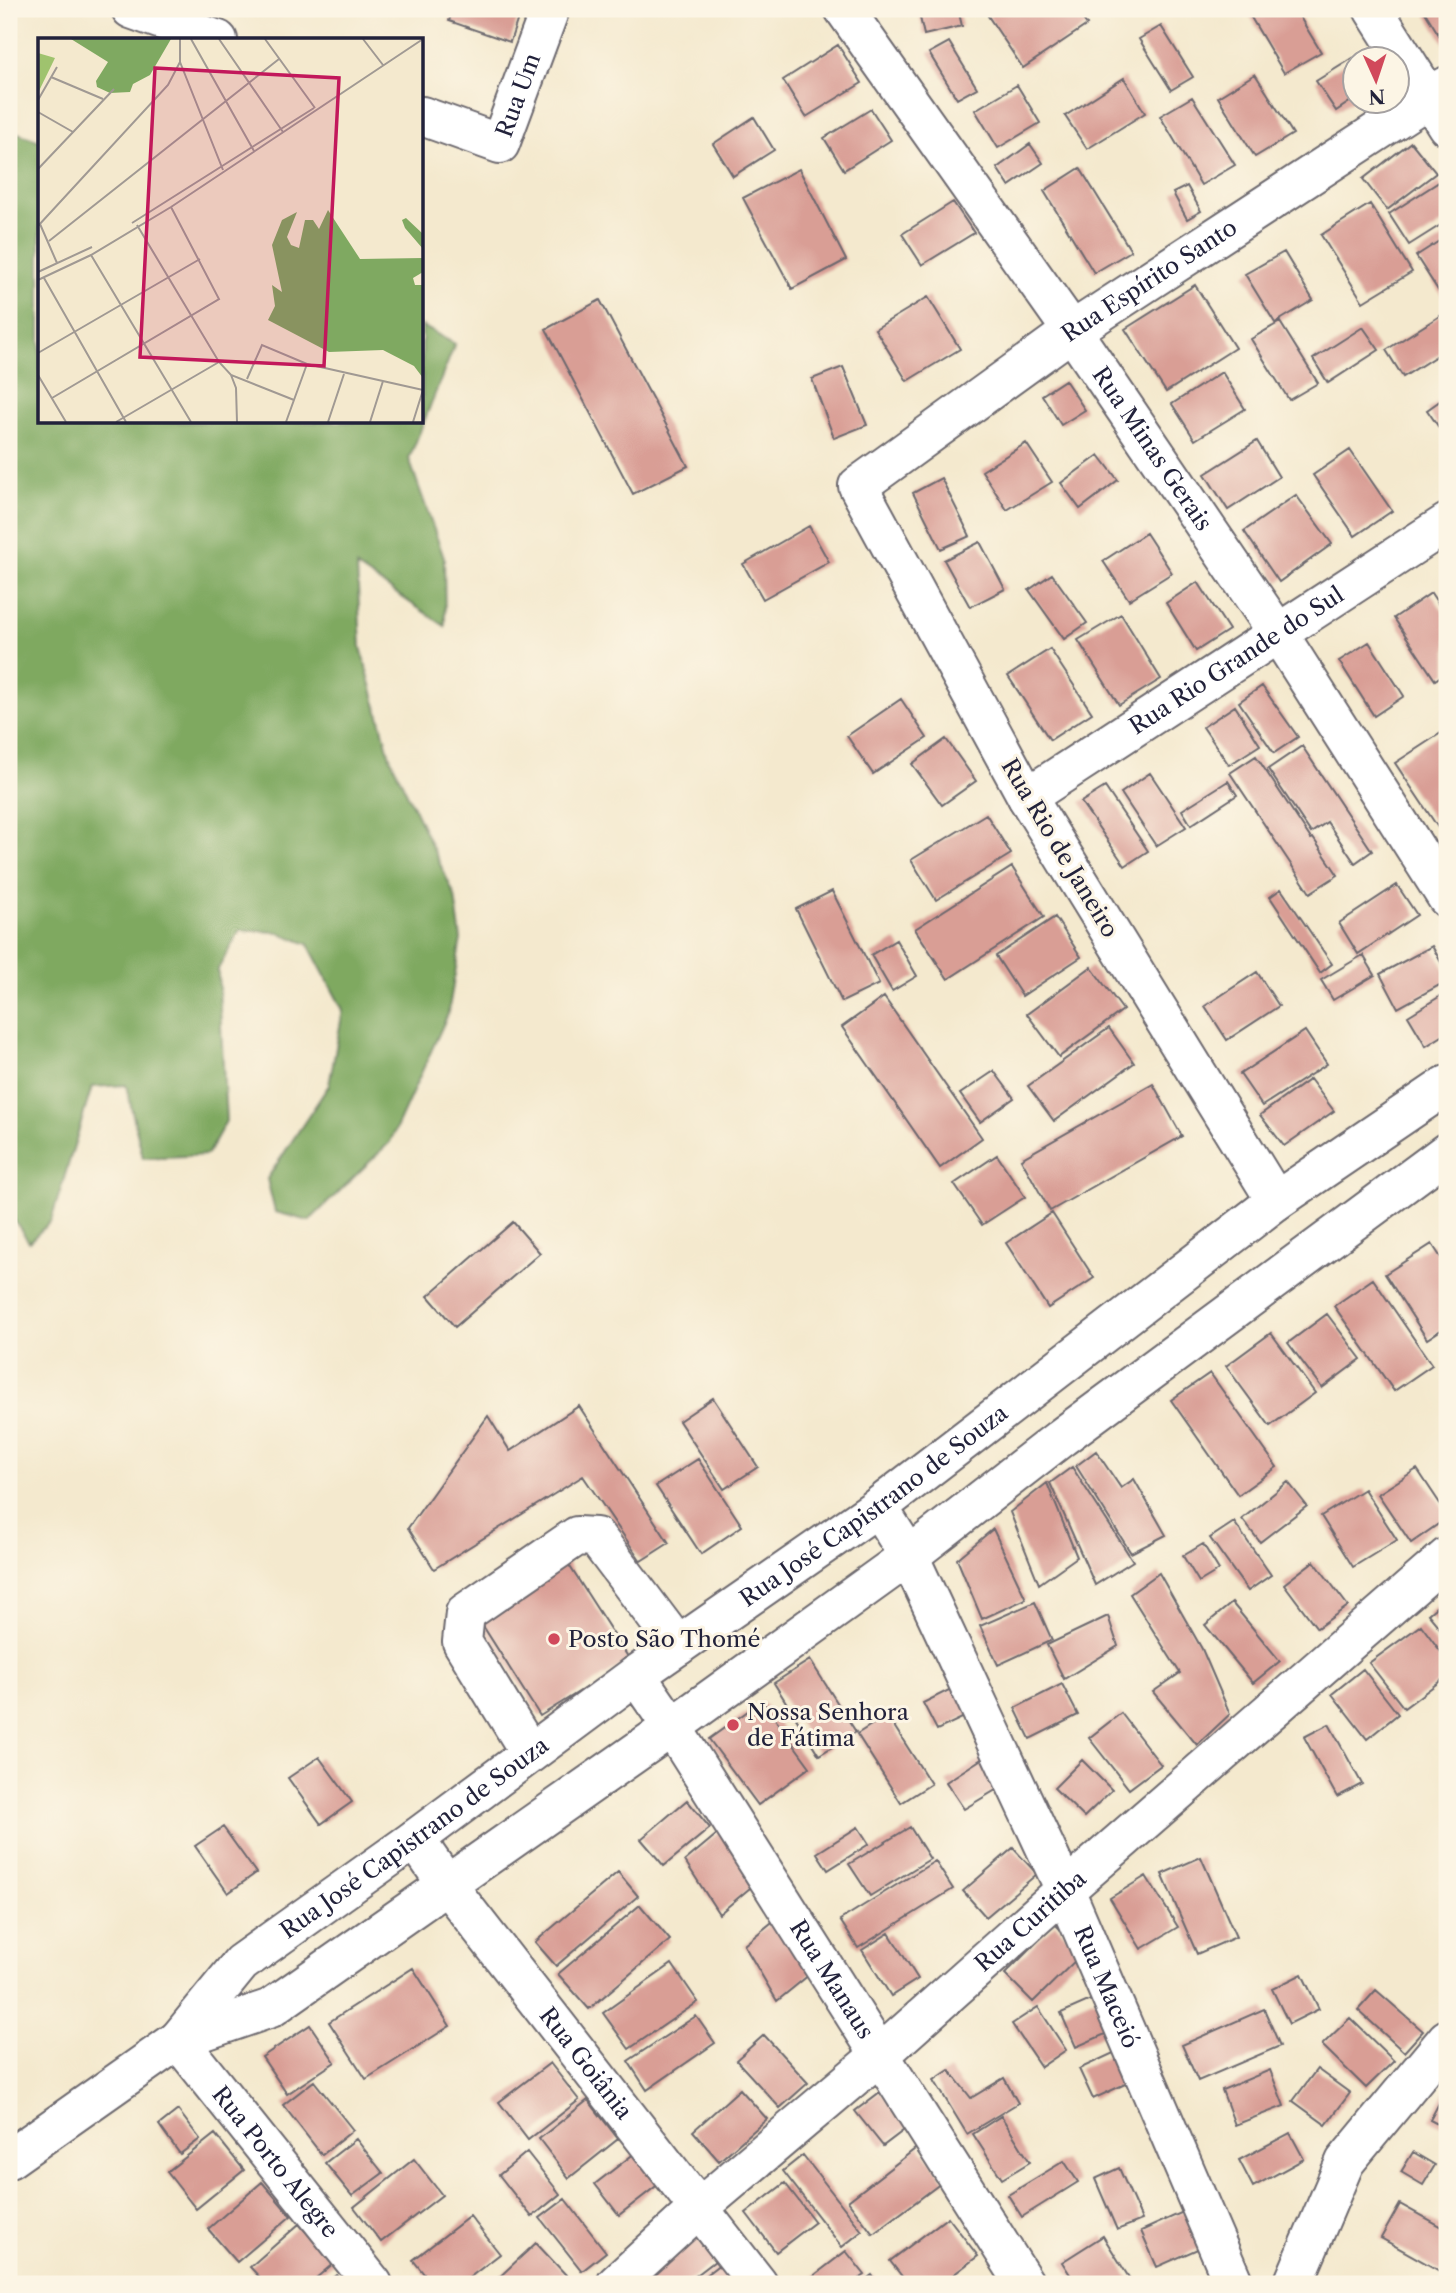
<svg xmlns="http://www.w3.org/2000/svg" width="1456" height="2293" viewBox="0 0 1456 2293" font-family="'Libre Caslon Text',serif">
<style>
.forest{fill:#7fa961;stroke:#50664e;stroke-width:2}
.building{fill:#d99e95}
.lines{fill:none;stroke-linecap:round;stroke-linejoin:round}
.minor-casing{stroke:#6c686e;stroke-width:42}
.major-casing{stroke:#6c686e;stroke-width:42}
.minor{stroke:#fff;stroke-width:38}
.major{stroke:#fff;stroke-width:38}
.poi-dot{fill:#d1495b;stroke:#fcf5e5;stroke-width:2.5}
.labels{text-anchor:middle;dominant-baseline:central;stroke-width:6;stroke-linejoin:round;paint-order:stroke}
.street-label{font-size:23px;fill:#22223b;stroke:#fcf5e5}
.poi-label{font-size:23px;fill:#22223b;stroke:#fcf5e5;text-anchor:start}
.inset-road{fill:none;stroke:#a09993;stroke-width:2}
.view{fill:#c2185b;fill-opacity:0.15;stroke:#c2185b;stroke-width:3.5}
.inset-edge{fill:none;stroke:#22223b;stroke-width:3.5}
</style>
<rect width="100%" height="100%" fill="#fcf5e5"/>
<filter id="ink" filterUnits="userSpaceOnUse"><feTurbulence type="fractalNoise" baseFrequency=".0143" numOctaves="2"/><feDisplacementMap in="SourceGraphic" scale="14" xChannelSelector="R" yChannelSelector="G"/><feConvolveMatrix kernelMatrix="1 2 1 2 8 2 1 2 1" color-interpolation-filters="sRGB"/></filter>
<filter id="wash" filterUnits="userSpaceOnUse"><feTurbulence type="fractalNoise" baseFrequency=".00686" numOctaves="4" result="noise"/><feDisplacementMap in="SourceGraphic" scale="28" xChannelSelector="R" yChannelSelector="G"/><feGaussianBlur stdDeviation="1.57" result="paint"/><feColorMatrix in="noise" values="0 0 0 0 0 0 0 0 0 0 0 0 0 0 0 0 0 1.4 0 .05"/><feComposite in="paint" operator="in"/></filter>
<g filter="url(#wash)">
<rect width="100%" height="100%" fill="#f4e9ce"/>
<path class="forest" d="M9 130 40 141V422H422V326L455 344 409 459 444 558 445 626 357 567 361 647 390 757 455 896 461 939 448 1014 390 1142 309 1221 275 1212 267 1179 329 1085 343 1010 308 944 277 932 240 930 218 969 226 1121 207 1155 143 1158 126 1085 92 1087 51 1221 29 1242 9 1212Z"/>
<g id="blocks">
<path class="building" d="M453 9H521L510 42 449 21Z
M918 9H958L962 26 924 35Z
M998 9H1076L1087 25 1023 68 988 16Z
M1246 9H1295L1321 52 1284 73Z
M1423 9H1447V48Z
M1161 26 1193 77 1171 90 1139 39Z
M949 42 977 88 957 99 929 53Z
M838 45 862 83 806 117 783 80Z
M1353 58 1354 61V99L1336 111 1316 81Z
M1255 74 1293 134 1255 157 1218 97Z
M1124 78 1145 113 1087 149 1065 116Z
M1017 85 1040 123 998 148 975 110Z
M1192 97 1235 165 1201 185 1160 116Z
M871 109 891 140 844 170 824 138Z
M754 117 774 150 733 176 713 144Z
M1411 142 1436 173 1387 210 1363 179Z
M1030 144 1043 163 1009 186 997 168Z
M1080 168 1131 251 1094 273 1044 191Z
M799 169 846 260 792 289 743 198Z
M1439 182 1447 195V221L1409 245 1389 214Z
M1187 186 1201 211 1187 219 1173 193Z
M953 202 974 233 922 265 902 234Z
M1370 204 1412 272 1363 302 1321 235Z
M1447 236V304L1416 256Z
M1284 252 1313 300 1275 323 1245 274Z
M1195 285 1235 348 1166 392 1125 329Z
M928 297 960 349 907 381 875 329Z
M600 300 688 466 633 494 546 329Z
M1443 314 1447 322V349L1403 377 1386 350Z
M1280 322 1318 383 1289 400 1251 339Z
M1363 327 1379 350 1328 383 1313 359Z
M843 367 867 425 834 438 812 379Z
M1222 372 1245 409 1195 440 1172 404Z
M1065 380 1085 410 1061 425 1042 395Z
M1447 396V439L1427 410Z
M1257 441 1279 477 1228 510 1205 474Z
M1026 443 1052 482 1007 510 982 471Z
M1350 450 1392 511 1355 536 1313 475Z
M1099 455 1118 480 1080 509 1061 483Z
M941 478 970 536 941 549 913 493Z
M1296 495 1332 544 1279 582 1244 531Z
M809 526 829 562 763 599 743 564Z
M1146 533 1172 573 1129 600 1103 561Z
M980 542 1005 589 970 607 944 560Z
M1052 574 1087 623 1064 639 1029 590Z
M1198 582 1229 630 1196 651 1166 603Z
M1431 593 1447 617V672L1435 680 1394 618Z
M1121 614 1161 679 1119 705 1078 640Z
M1369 642 1404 696 1374 716 1339 661Z
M1050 649 1092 713 1050 740 1008 676Z
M1262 686 1298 737 1274 753 1239 702Z
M901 699 927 738 873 774 847 736Z
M1235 706 1260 745 1229 765 1203 727Z
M1447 729V824L1439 829 1395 763Z
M946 739 976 781 942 805 912 764Z
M1302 746 1372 851 1355 863 1327 822 1311 833 1268 769Z
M1256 756 1311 839 1313 838 1338 875 1310 893 1230 773Z
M1150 773 1186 827 1156 846 1121 793Z
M1228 781 1237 795 1191 825 1182 810Z
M1105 787 1148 851 1125 866 1081 802Z
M986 814 1011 854 936 900 911 860Z
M1012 867 1044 917 948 979 915 929Z
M1397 885 1417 915 1358 954 1339 923Z
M1281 889 1332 964 1320 973 1270 897Z
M832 891 879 984 842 1002 796 909Z
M1055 917 1081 957 1022 996 996 956Z
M896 940 917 976 892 991 871 955Z
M1432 946 1447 973V981L1398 1008 1380 974Z
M1363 955 1375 975 1333 1000 1321 980Z
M1091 967 1123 1010 1059 1057 1027 1014Z
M1257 972 1279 1006 1227 1040 1205 1006Z
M1447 992V1033L1426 1046 1408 1016Z
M884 997 982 1138 940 1168 842 1027Z
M1109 1028 1134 1063 1054 1121 1028 1086Z
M1305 1031 1327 1064 1262 1106 1240 1074Z
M994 1071 1014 1098 980 1122 960 1094Z
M1310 1079 1334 1111 1284 1146 1260 1115Z
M1153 1084 1182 1136 1050 1211 1021 1159Z
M997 1155 1025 1197 982 1225 954 1184Z
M1052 1213 1094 1278 1048 1308 1006 1243Z
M513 1222 540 1253 455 1327 428 1296Z
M1432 1244 1447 1267V1326L1427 1339 1385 1274Z
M1373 1279 1432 1365 1394 1391 1334 1306Z
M1327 1314 1361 1359 1322 1388 1288 1343Z
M1271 1333 1315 1393 1270 1426 1226 1366Z
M1210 1373 1277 1467 1238 1495 1171 1400Z
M713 1398 758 1467 724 1489 679 1421Z
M579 1406 669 1543 641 1561 583 1476 434 1569 408 1528 488 1416 510 1451Z
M1096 1451 1121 1488 1134 1479 1166 1535 1131 1553 1076 1466Z
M698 1459 742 1526 701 1554 656 1486Z
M1072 1467 1133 1561 1095 1585 1050 1483Z
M1417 1469 1447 1514V1518L1411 1543 1378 1494Z
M1288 1482 1307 1506 1260 1542 1242 1519Z
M1047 1483 1077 1557 1039 1584 1010 1512Z
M1364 1489 1397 1540 1353 1567 1321 1516Z
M1234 1522 1271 1575 1248 1591 1210 1538Z
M993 1529 1026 1599 982 1619 957 1559Z
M1203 1544 1219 1570 1199 1582 1183 1556Z
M1314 1561 1348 1606 1317 1628 1284 1584Z
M567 1562 630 1660 540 1716 478 1618Z
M1159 1573 1202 1649 1230 1714 1197 1745 1153 1692 1180 1673 1130 1594Z
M1447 1598V1637L1428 1614Z
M1035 1602 1052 1640 998 1665 980 1626Z
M1232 1603 1280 1661 1253 1683 1205 1625Z
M1108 1616 1118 1646 1064 1679 1047 1645Z
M1421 1625 1447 1660V1676L1404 1708 1369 1663Z
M810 1660 856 1732 819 1755 774 1683Z
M1363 1669 1398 1714 1367 1739 1332 1694Z
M965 1682 979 1710 937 1730 923 1703Z
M1062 1684 1078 1715 1030 1739 1015 1708Z
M762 1701 810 1767 758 1805 709 1739Z
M1121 1713 1161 1765 1129 1789 1089 1738Z
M887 1715 931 1784 901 1803 857 1734Z
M1329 1724 1362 1784 1337 1797 1304 1737Z
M997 1749 1009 1782 964 1809 946 1782Z
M319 1757 352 1802 321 1824 288 1778Z
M1082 1760 1112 1790 1084 1817 1054 1788Z
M687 1800 710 1828 664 1866 641 1839Z
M729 1824 763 1877 719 1914 685 1861Z
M223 1827 256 1873 228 1893 195 1846Z
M858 1827 869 1844 828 1870 817 1853Z
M910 1827 930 1859 870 1896 849 1864Z
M1013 1848 1037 1874 986 1917 963 1891Z
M1201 1857 1236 1937 1197 1954 1162 1874Z
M935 1861 953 1889 858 1948 840 1920Z
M618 1872 638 1896 556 1966 535 1942Z
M1146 1876 1178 1927 1141 1949 1110 1898Z
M640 1905 670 1940 589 2009 558 1974Z
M782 1914 815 1970 777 2001 744 1945Z
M1055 1924 1083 1953 1033 2002 1005 1974Z
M889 1933 918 1979 891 1996 862 1950Z
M672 1964 698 2002 629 2049 603 2013Z
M413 1968 450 2026 366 2079 329 2022Z
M1302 1974 1319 2009 1289 2024 1272 1989Z
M1376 1990 1423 2031 1404 2052 1358 2010Z
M1095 1998 1110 2032 1076 2047 1061 2013Z
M1038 2007 1066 2050 1041 2067 1012 2024Z
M1264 2009 1280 2046 1198 2081 1182 2045Z
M696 2016 715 2043 647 2090 628 2061Z
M1350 2018 1394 2061 1366 2088 1322 2045Z
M310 2025 335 2062 287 2094 262 2057Z
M764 2035 808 2083 780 2108 736 2060Z
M1122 2049 1136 2079 1093 2099 1079 2069Z
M550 2063 579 2100 528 2140 499 2102Z
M1317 2069 1350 2093 1326 2125 1293 2101Z
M949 2070 971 2098 1004 2078 1018 2103 967 2134 934 2080Z
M1270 2070 1284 2106 1235 2125 1222 2090Z
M314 2081 353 2130 322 2155 283 2105Z
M1447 2088V2129L1430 2120Z
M740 2089 767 2119 719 2161 693 2131Z
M880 2092 908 2127 883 2146 855 2111Z
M588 2100 618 2139 569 2178 539 2139Z
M178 2110 200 2139 180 2154 159 2125Z
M1001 2116 1030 2162 1002 2179 973 2134Z
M1290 2133 1304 2159 1253 2187 1239 2160Z
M215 2134 244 2170 196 2209 167 2172Z
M356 2139 383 2173 352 2196 325 2163Z
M919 2146 945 2180 873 2234 848 2201Z
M527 2152 560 2194 532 2217 499 2175Z
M1413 2152 1435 2165 1423 2185 1401 2172Z
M635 2153 660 2183 619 2215 595 2184Z
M803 2155 862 2231 842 2247 783 2171Z
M414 2159 442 2195 381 2242 354 2207Z
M1064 2161 1078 2182 1022 2217 1008 2195Z
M1119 2168 1142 2220 1117 2230 1095 2179Z
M262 2182 291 2216 237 2262 208 2229Z
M785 2183 815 2222 776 2252 746 2213Z
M565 2199 606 2252 582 2271 540 2218Z
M1400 2204 1447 2230V2275L1381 2238Z
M1194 2207 1209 2244 1157 2267 1141 2231Z
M470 2216 500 2254 461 2284H432L413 2260Z
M948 2217 978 2256 941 2284H908L890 2261Z
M299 2224 334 2263 309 2284H266L250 2267Z
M693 2233 715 2261 685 2284H644Z
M1103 2236 1133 2284H1076L1062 2262Z
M536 2243 567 2276 558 2284H496L494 2282Z
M846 2251 865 2275 852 2284H803Z
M720 2264 736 2284H694Z
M336 2275 345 2284H325Z
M872 2275 879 2284H860Z"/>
</g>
</g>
<g filter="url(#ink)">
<use href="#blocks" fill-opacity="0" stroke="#6c686e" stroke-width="2"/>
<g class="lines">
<g class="minor-casing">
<g id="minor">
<path d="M131 9 218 40"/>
<path id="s1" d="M844 9 1072 331 1278 633 1447 898"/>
<path d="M1373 9 1447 126"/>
<path id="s2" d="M422 116 500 144 550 9"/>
<path id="s3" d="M1027 797 1447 523"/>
<path id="s4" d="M1276 1201 1027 797 858 486 1072 331 1447 86"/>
<path id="s5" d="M878 1507 909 1556 1065 1890 1234 2284"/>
<path id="s6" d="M636 1675 672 1727 1025 2284"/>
<path d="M530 1753 462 1642 465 1613 577 1536 596 1537 678 1646"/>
<path id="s7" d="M415 1839 447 1885 758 2284"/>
<path id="s8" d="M178 2040 373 2284"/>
<path id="s9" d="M616 2284 700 2207 880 2055 1065 1890 1447 1557"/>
<path d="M1293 2284 1345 2162 1447 2039"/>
</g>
</g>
<g class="major-casing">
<g id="major">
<path d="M178 2040 271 2008 672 1727 909 1556 1062 1437 1447 1152"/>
<path id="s10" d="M9 2159 178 2040 241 1963 415 1839 636 1675 878 1507 1276 1201 1447 1085"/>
</g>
</g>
<use href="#minor" class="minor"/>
<use href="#major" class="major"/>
</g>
</g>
<g class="poi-dot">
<circle cx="554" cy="1639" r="7"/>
<circle cx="733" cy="1725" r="7"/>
</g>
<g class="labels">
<g class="street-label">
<text stroke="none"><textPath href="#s2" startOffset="135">Rua Um</textPath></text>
<text stroke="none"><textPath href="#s4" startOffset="1185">Rua Espírito Santo</textPath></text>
<text stroke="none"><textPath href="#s1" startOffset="537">Rua Minas Gerais</textPath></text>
<text stroke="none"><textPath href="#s3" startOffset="250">Rua Rio Grande do Sul</textPath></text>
<text transform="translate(1060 848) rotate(59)">Rua Rio de Janeiro</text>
<text stroke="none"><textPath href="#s10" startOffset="1087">Rua José Capistrano de Souza</textPath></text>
<text stroke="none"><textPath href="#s10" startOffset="520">Rua José Capistrano de Souza</textPath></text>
<text stroke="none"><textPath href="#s9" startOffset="551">Rua Curitiba</textPath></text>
<text stroke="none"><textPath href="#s6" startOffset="362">Rua Manaus</textPath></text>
<text stroke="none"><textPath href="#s5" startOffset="532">Rua Maceió</textPath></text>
<text stroke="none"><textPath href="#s7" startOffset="282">Rua Goiânia</textPath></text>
<text stroke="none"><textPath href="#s8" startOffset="156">Rua Porto Alegre</textPath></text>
</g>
<g class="poi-label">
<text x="568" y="1639">Posto São Thomé</text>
<text x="747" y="1712">Nossa Senhora<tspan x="747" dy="26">de Fátima</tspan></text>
</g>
</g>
<g transform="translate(38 38)">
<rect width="385" height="385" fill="#f4e9ce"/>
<path d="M0 15 17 20 0 55Z" fill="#9fc36e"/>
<path d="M33 1H133L112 37 95 46 92 54 72 55 59 49 58 43 70 24ZM290 172 322 221 385 220V234L375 240 377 247H385V340L376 328 345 312 291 314 230 282 237 268 234 247 244 254 234 207 244 182 259 174 249 199 253 207 261 210 267 182H275L281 191ZM368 180 385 196V211L367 190 364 182Z" fill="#7fa961"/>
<path class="inset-road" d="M153 1 216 113M181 1 245 94M227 1 277 70M325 1 345 27M142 24 185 132M13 39 65 61M0 62 19 29M0 74 35 94M0 131 76 51M94 185 276 70M2 186 19 225M99 187 181 324 193 337 256 362M0 188 130 47 142 24V1M11 203 241 21M53 217 153 384M0 234 54 209M6 240 88 384M0 242 53 217 133 169 385 1M0 315 162 221M0 337 28 384M193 337 198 350 199 384M209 341 224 307 269 326 385 352M14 360 181 261 133 169M78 384 181 324M248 384 269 326M290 384 306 336M332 384 345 343M375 384 385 352"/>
<path class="view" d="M117 30 301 40 286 328 102 319Z"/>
<rect width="385" height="385" class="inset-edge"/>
</g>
<rect width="1456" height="2293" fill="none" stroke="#fcf5e5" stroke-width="35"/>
<g transform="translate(1376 80) rotate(177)"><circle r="33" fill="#fcf5e5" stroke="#a5a1a1" stroke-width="2"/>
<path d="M0-5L12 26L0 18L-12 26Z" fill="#d1495b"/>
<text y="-10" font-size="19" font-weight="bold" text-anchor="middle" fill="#22223b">N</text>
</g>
</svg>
